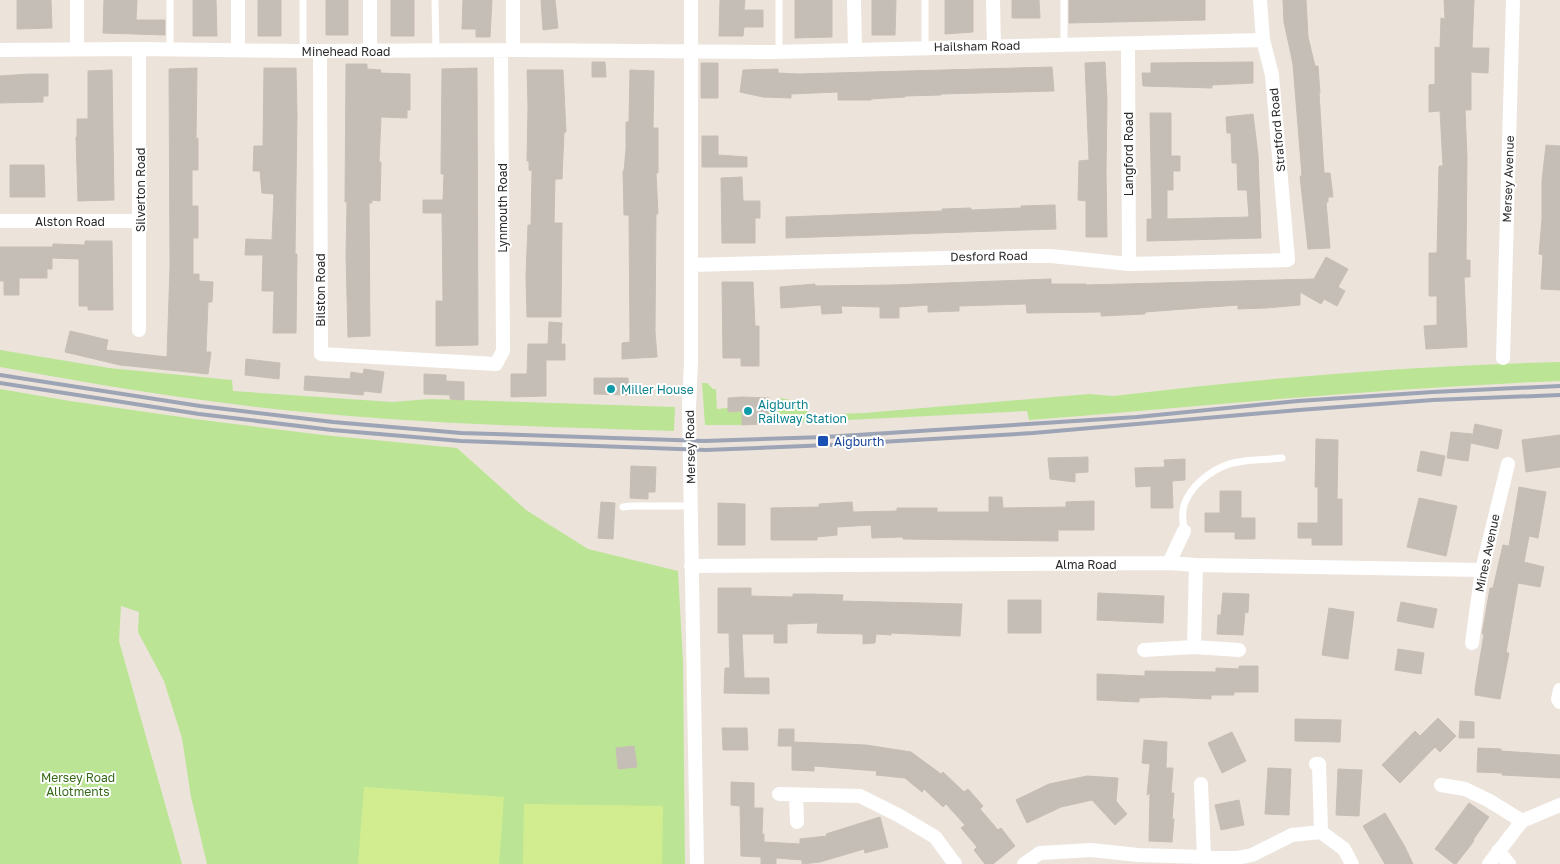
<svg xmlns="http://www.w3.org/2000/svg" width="1560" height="864" viewBox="0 0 1560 864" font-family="'Golos Text',sans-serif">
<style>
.green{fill:#bbe595}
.pitch{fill:#d2ed90}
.building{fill:#c4beb6;stroke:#c8beb4}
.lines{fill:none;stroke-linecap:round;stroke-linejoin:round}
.lane{stroke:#fff;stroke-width:7}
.street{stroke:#fff;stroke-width:14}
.rail{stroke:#9da4b5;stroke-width:4}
.culture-dot{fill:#0f9aa8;stroke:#fff;stroke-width:2}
.transit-dot{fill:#1a4fb4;stroke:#fff;stroke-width:2}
.labels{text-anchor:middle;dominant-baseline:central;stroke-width:4;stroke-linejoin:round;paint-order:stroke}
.street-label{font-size:12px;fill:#2a2a2a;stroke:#fff}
.culture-label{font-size:12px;fill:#0d838f;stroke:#fff;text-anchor:start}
.transit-label{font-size:12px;fill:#164399;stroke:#fff;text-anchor:start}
.park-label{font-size:12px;fill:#336917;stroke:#fff}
</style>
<rect width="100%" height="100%" fill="#ece3db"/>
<path class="green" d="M0 350 109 368 232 380 233 391 392 402 430 399 675 407 674 431C516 426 358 422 202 400 134 391 67 379 0 367Z
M1560 362V381C1382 388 1206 406 1029 420L1027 411 768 424V410H780V398L806 403 808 415 864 413 1089 394 1113 396C1262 378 1410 366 1560 362Z
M702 383H707L713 389H716L717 409 728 408V412L742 411V425H705Z
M0 389 70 401 195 419 323 435 457 448 526 510 588 549 678 571 683 662 685 864H207L191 797 182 738 164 681 138 632 139 612 121 606 119 641 182 864H0Z"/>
<path class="pitch" d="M364 787 504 797 499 864H358Z
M524 804 663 806 662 864H523Z"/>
<path class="building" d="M17 0H51L52 28 17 29Z
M104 0H137L136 20H165V35L103 33Z
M193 0H216L217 36H193Z
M258 0H281V36H258Z
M326 0H348V35H326Z
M391 0H414V36H391Z
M463 0H492L490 37H476V29H462Z
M541 0H555L558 28 543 30Z
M720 0H745L744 10H763V27H744L743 36H719Z
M795 0H832V37L795 38Z
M872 0H896L895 35H872Z
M945 0H973V32L945 34Z
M1012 0H1039L1040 18H1012Z
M1069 0H1205V20L1069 23Z
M1283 0H1306L1308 37 1315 66H1318L1320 93H1319L1324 173H1330L1333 197H1328V202H1326L1330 248 1308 249 1300 176H1302L1293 64 1284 22Z
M1444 0H1474L1472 48H1489L1488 73 1471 72V110H1465L1467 157 1466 260H1470V277H1464L1467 347 1426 349 1424 326 1437 325V296H1429V253H1437L1439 166H1443L1440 111 1429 112V85L1435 84V47L1440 48 1441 18 1445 19Z
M592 62H605L606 77H592Z
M1105 62 1107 100 1106 172 1107 237H1086V201L1078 200 1079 161 1089 160 1085 63Z
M1253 62V83L1212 85V88L1143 86 1142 73H1151V63Z
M701 63H718V98H701Z
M346 64H367V69L381 70 380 73 410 74V110H407V118L381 117 379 162H381L380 201 372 200V203H369L370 336 348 337 346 256 347 202H345Z
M1052 67 1054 91 941 94V95L905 96V97L871 99V100H838V92L791 94V98L763 97 740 92 743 70 778 69V73L798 74Z
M197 68 196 139 198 138V170H192V206H198V238H193V274H199V281L213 282 212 302H208L206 352H211L208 374 120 365 65 352 70 331 108 340 106 350 167 357 170 267 169 69Z
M264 68H296L297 115 295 254H297L296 333H273L274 291H262L263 255H245L246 239 272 240 274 194 262 193 260 171H253L254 146H263Z
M477 68 478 345 436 346V301H443L442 213H423V200H443L444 174H441V168L442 69Z
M112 70 114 200 78 201 76 137H77V119H88V71Z
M527 70H563L566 132H564L562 179H555L554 223H562L561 317H527L526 275 528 225H531L532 171 529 170V161H527L528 106Z
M630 70 654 71 653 128H658V173H656L658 214H656L655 331 657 357 622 359V343L630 342 629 215H624L623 171H624L626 149V122H629Z
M29 74H48V96H43V102L0 103V76Z
M1150 113H1171V156H1180V171H1173V190H1167V219L1249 217 1247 190H1238L1237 163H1232L1231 133H1227L1226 117 1253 114 1258 155 1261 238 1147 241V219H1152Z
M702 136H718V155L747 157V167H702Z
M1546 145 1560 146V290L1541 289 1543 255 1539 254 1542 219V181Z
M10 165H44L45 197H10Z
M742 177 743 201H760V218H755V243H722L721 178Z
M1055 205 1056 229 786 238V217L942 211V209L971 208V210L995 209 1021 208V206Z
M85 241H112L113 310H88V306H79V259L52 258V269H47V278H19V295H4V281H0V247H52V252L53 244 85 245Z
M1326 257 1348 269 1338 287 1345 291 1337 306 1324 299 1321 304 1300 292V305L1266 308 1238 309V305L1145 312V314L1101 316V312L1027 313 1026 304 959 306V311L928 312V305L899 307V318H880V307L841 306 842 313 822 314 821 305 781 308 780 287 815 284V286L892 285 1051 279V284H1086V285L1314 279Z
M722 282H753L755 326H759V366H741V358H723Z
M549 322 562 323 561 344H565V360H546V396L511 397V374H527L528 344H548Z
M246 359 280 363 279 379 245 375Z
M364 369 384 372 381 393 364 391 363 395 304 390 305 376 350 379 351 372 363 374Z
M424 374 446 375V381L464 382V400L450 399V395L424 394Z
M594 378H628L629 395 594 394Z
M742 397 769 398 768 420 760 421V424L742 425V411L728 412V398Z
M1475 424 1502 430 1498 449 1471 443Z
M1451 432 1472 434 1468 461 1447 458Z
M1560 435V467L1526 472 1522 440Z
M1316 439 1338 440 1337 499H1342V545H1312V538H1298V523H1318V487H1315Z
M1421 451 1445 456 1441 476 1417 471Z
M1088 457V472L1075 473V482L1050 479 1048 458Z
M1185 459V480L1172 481 1173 508H1151V486L1136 487 1135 468 1165 467 1164 460Z
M631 466 656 467 655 492H648V499L630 498Z
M1519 487 1546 492 1538 538 1529 536 1524 562 1544 567 1540 587 1518 583 1506 653H1509L1500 699 1475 695V689L1484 634H1482L1490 588H1493L1503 545 1509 546Z
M1220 491H1241V518H1255V539H1235V532H1205V513H1220Z
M989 497H1002L1003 508 1066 507V502L1094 501V530H1058V541L903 539V537L872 538 871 525 837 527V535L817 537V540H771V508L819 507V504L852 502 853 512 897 511V508H937V512H989Z
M1419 498 1457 506 1446 556 1407 547Z
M601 502 615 503 613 539 598 538Z
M718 503 745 504V545H718Z
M718 588H751V596L793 597V594H811L843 595 842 601 962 604 960 636 891 633V635L876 634 875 643 863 644V634L817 633 818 623 787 624V643H774V634H742L744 678H769V694L724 693 725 668H730L729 633H718Z
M1098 593 1164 596 1163 623 1097 620Z
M1223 593 1249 594 1248 613 1245 612 1243 635 1217 634 1218 615H1221Z
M1008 600H1041V633H1008Z
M1401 602 1437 609 1433 628 1397 621Z
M1329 608 1354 612 1348 659 1322 655Z
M1398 649 1424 653 1421 674 1395 670Z
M1239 666H1258V692H1234V695H1211V699L1163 697 1139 698V702L1097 700V674L1145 676V671L1216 672V668L1239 669Z
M1438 718 1456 736 1440 752 1435 747 1400 783 1382 765 1415 731 1420 736Z
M1295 719 1341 720 1340 742 1295 741Z
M1460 721 1474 722V738H1459Z
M722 728H747L748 750H723Z
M779 729H794V742L866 745 911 752 941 774 943 772 964 792 968 789 983 806 980 809 998 830 1001 828 1015 846 993 864H985L974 850 977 847 961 828 965 825 946 804 943 807 924 789 922 792 905 778 876 775 877 771 814 766V771L792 770V746H778Z
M1232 732 1246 761 1222 773 1208 743Z
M1144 740 1167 742 1166 768H1173L1171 793H1174L1172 819H1174L1172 842 1149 841 1150 793 1147 795 1150 764 1142 763Z
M634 746 637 767 618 769 616 748Z
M1478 748 1501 749V751L1560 755V778L1502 775V773L1477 772Z
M1268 768 1291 769 1289 815 1265 814Z
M1338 769 1362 770 1359 816 1336 815Z
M1087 776 1118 778 1116 801 1127 814 1115 825 1092 800 1061 807 1027 823 1016 800 1049 784Z
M731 782 754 783V808H763L762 834H764V842L800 844V839L827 836 826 834 880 817 888 847 865 853 864 849 820 862 802 864V860L776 858V864H761V857L741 856 740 806 731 805Z
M1239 800 1244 825 1221 830 1215 805Z
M1469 803 1489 817 1473 840 1474 841 1456 864H1454L1435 849Z
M1385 813 1405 847 1413 864H1385L1363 826Z"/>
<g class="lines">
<path class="lane" d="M435 0 436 50
M779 0V52
M925 0V48
M1064 44V0
M170 49V0
M303 51V0
M623 507 632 506H691
M1184 531C1183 521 1181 510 1186 500 1195 481 1218 465 1238 462 1252 459 1267 460 1282 458"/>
<path class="street" d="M238 0V50
M370 0V51
M691 0V361L689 408 697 864
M854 0 855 49
M993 0 994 46
M1128 44 1129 264
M77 49V0
M0 50 139 49 303 51 513 50 774 52 1263 40
M513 50V0
M320 51 321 354 496 364 503 351 501 50
M0 221H140
M691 265 1017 256H1051L1129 264 1288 260 1272 75 1263 40 1260 0
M139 330V49
M1503 358 1513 0
M1169 563 1184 531
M691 566 1169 563 1196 565 1482 570
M1472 643 1482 570 1508 464
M1194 647 1196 565
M1144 650 1194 647 1239 650
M1560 690 1558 699 1560 702
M1316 764H1319L1321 832
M1201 784 1204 856
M1441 785 1465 789 1488 800 1522 821
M779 794 860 796 898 815 935 837 955 864
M796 795 797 822
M1498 851 1509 864
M1024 864 1040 853 1091 850 1138 855 1237 858 1252 855 1292 835 1321 832 1344 849 1352 864
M1489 864 1522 821 1560 805"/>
<path class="rail" d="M0 375 200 406 333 422 461 433 704 441 825 437 1028 424 1137 417 1298 401 1433 392 1560 386
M0 383 199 414 332 430 461 441 706 450 829 445 1033 433 1299 410 1433 400 1560 395"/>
</g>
<g class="culture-dot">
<circle cx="611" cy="389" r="5"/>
<circle cx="748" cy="411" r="5"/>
</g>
<rect class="transit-dot" x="817" y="435" width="12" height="12" rx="2.5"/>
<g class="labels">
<g class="street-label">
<text transform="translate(977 46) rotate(-1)">Hailsham Road</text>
<text x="346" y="51">Minehead Road</text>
<text transform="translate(1277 130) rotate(-95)">Stratford Road</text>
<text transform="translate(1128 154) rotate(-90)">Langford Road</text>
<text transform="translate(1508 179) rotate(-88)">Mersey Avenue</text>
<text transform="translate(140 190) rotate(-90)">Silverton Road</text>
<text transform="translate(502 208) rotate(-90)">Lynmouth Road</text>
<text x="70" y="221">Alston Road</text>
<text transform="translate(989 256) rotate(-1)">Desford Road</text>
<text transform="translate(320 290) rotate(-90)">Bilston Road</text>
<text transform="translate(690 447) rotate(-91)">Mersey Road</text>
<text transform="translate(1487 553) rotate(-78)">Mines Avenue</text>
<text x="1086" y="564">Alma Road</text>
</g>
<g class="culture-label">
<text x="621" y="389">Miller House</text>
<text x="758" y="404">Aigburth<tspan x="758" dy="14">Railway Station</tspan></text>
</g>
<g class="transit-label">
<text x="834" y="441">Aigburth</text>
</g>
<g class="park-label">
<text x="78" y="777">Mersey Road<tspan x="78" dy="14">Allotments</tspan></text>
</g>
</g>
</svg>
